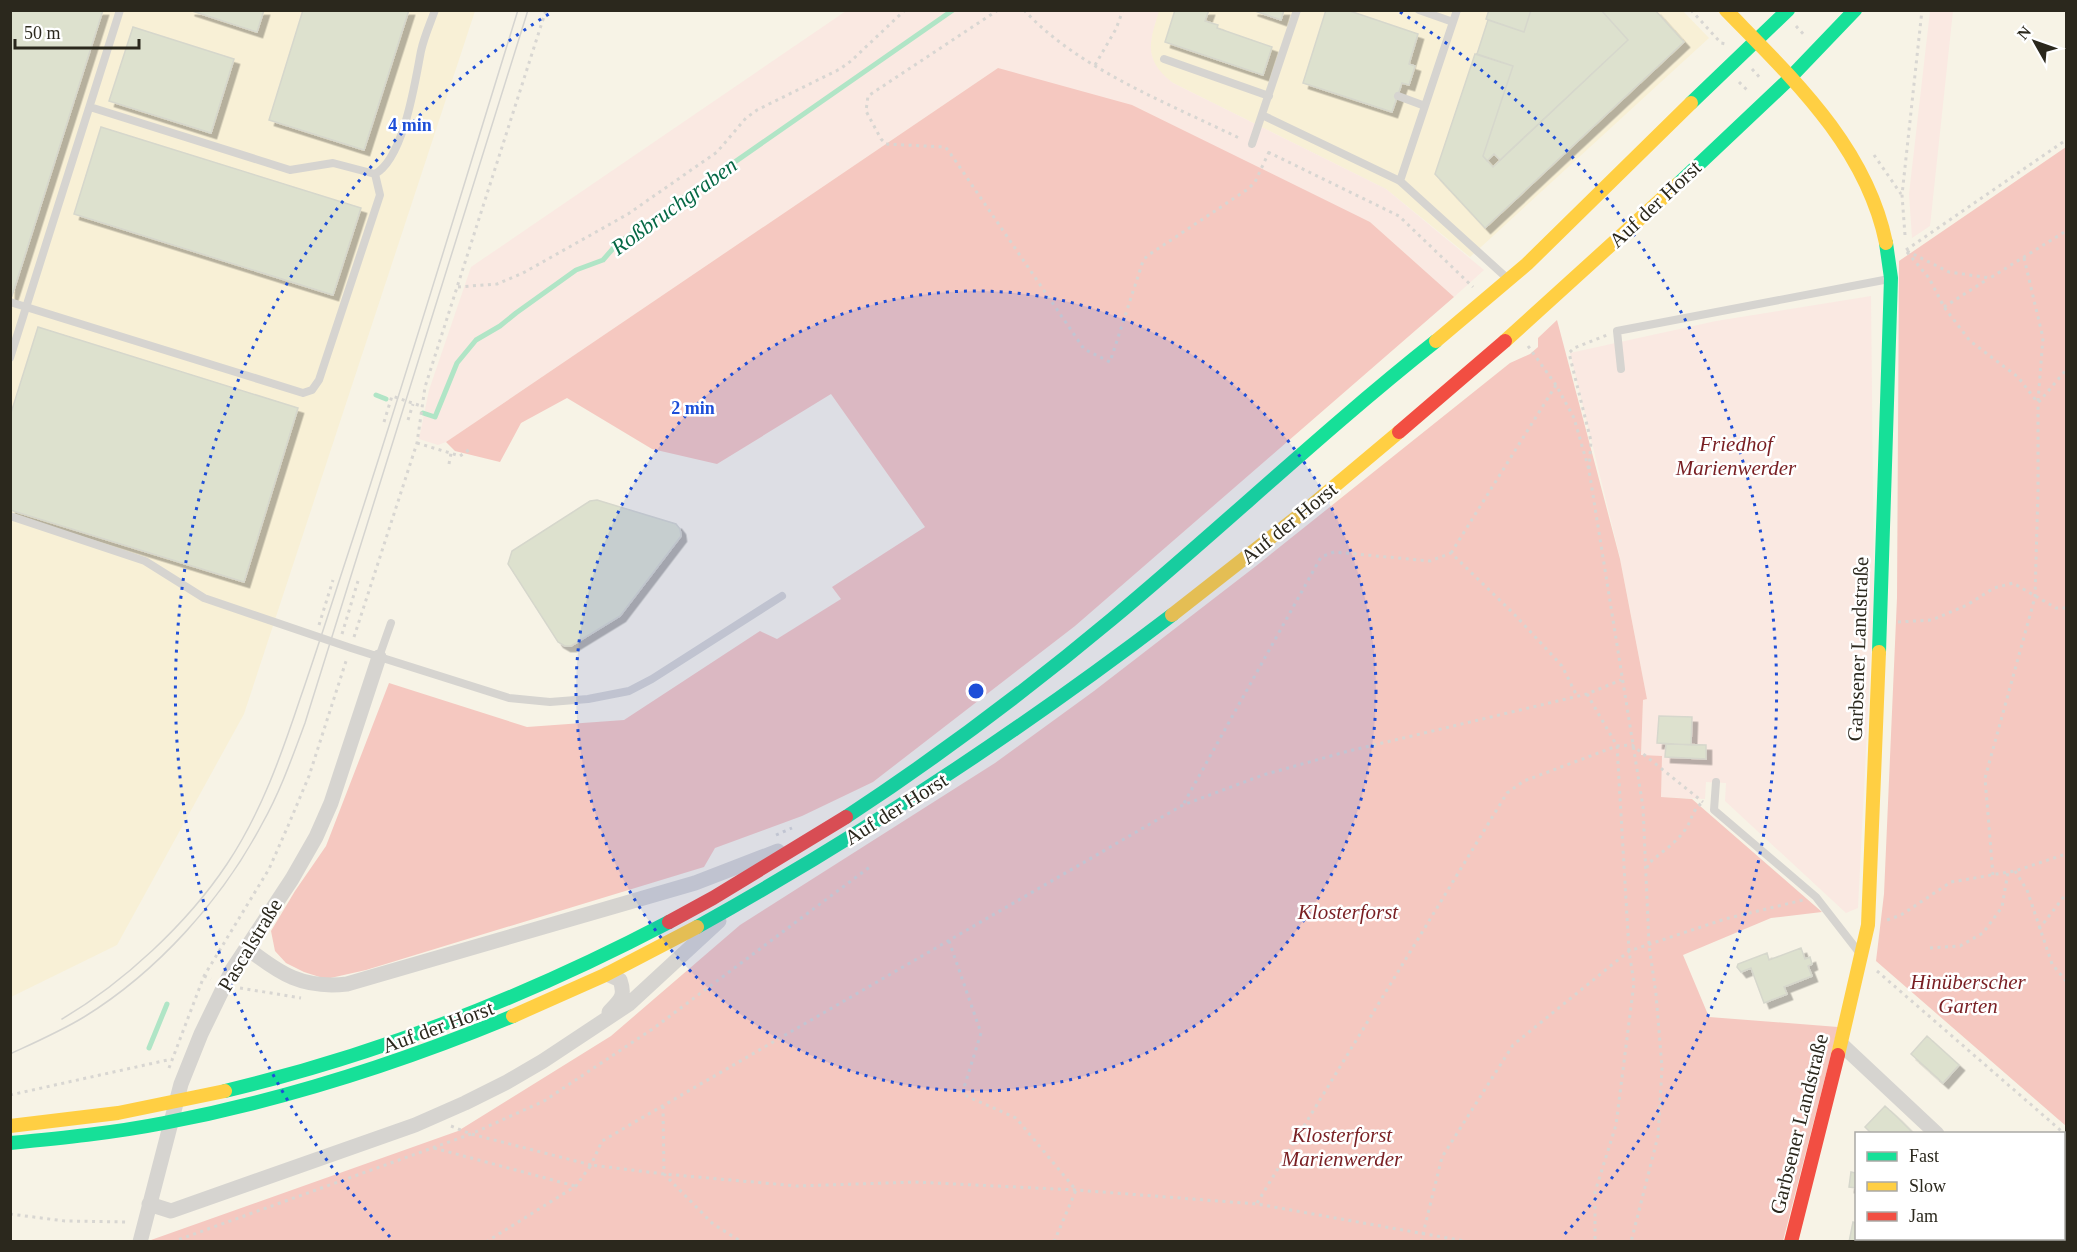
<svg xmlns="http://www.w3.org/2000/svg" width="2077" height="1252" viewBox="0 0 2077 1252" font-family="Georgia,serif">
<style>
.built{fill:#f8f0d6}
.green{fill:#fae9e2}
.forest{fill:#f5c8c0}
.lines{fill:none;stroke-linecap:round;stroke-linejoin:round}
.stream{stroke:#b0e5c6;stroke-width:5}
.building{fill:#dde1ce;stroke:#d6d7cc;stroke-width:1.5;filter:url(#shadow)}
.path{stroke:#d8d6d2;stroke-width:3;stroke-dasharray:3 4.5;stroke-linecap:butt}
.lane{stroke:#d6d4d0;stroke-width:8}
.street{stroke:#d6d4d0;stroke-width:15}
.fast{stroke:#16e098;stroke-width:14}
.slow{stroke:#ffcf43;stroke-width:14}
.jam{stroke:#f24e42;stroke-width:14}
.tram{stroke:#d5d4d0;stroke-width:1.5}
.ring{fill:none;stroke:#1d4ed8;stroke-width:3;stroke-dasharray:3 6}
.labels{text-anchor:middle;dominant-baseline:central;stroke-width:5;stroke-linejoin:round;paint-order:stroke}
.street-label{font-size:21px;fill:#2b281d;stroke:#fff}
.park-label{font-size:21px;font-style:italic;fill:#791f23;stroke:#fff}
.water-label{font-size:22px;font-style:italic;fill:#056845;stroke:#fff}
.centre{fill:#1d4ed8;stroke:#fff;stroke-width:3}
.ring-label{font-size:18px;text-anchor:middle;font-weight:bold;fill:#1d4ed8;stroke:#fff;stroke-width:5;stroke-linejoin:round;paint-order:stroke}
</style>
<defs>
<filter id="shadow"><feDropShadow dx="5.5" dy="5.5" stdDeviation="0" flood-color="#0004"/></filter>
</defs>
<rect width="100%" height="100%" fill="#f7f3e6"/>
<path class="built" d="M1159 10H1682L1709 38 1470 257 1386 189 1173 83 1162 75 1154 64 1150 49 1152 33Z
M11 11H475L244 714 117 945 11 997Z"/>
<path class="green" d="M846 11H1159C1149 43 1143 60 1173 83L1386 189 1484 270 1454 297 1370 222 998 68 446 442 438 445 419 439 429 390 471 267Z
M1930 11H1953L1930 226 1912 238 1909 194Z
M1871 296 1874 590 1858 908 1846 913 1725 801 1726 783 1706 782 1705 799 1661 797 1641 755 1643 700 1647 699 1620 558 1570 353 1716 321Z"/>
<path class="forest" d="M998 68 1132 105 1370 222 1454 297 1075 626 873 782 802 816 715 848 704 867 366 970 326 979 304 972 286 963 275 951 271 931 295 891 326 846 389 683 527 727 624 720 760 631 777 639 841 599 832 587 925 527 831 394 717 464 652 449 567 398 521 423 500 462 455 451 446 442Z
M2066 147V1126L1876 961 1884 894 1897 598 1899 261Z
M1557 320 1620 559 1647 699 1643 700 1641 755 1662 756 1661 797 1692 799 1822 912 1771 918 1683 955 1709 1017 1838 1027 1783 1241 151 1242V1240L458 1131 611 1036 740 925 995 763 1094 691 1256 566 1510 363 1530 354 1538 347V338Z"/>
<g class="lines">
<path class="stream" d="M376 395 386 399
M423 413 435 417 457 363 476 340 500 326 516 313 576 270 603 260 617 244 953 10
M149 1048 167 1004"/>
</g>
<path class="building" d="M10 10H103L12 296 10 295Z
M189 10H264L257 32Z
M303 10H409L364 150 269 120Z
M1175 10H1209L1205 21 1218 25 1217 28 1272 47 1263 75 1165 42Z
M1252 10H1284L1281 20Z
M1326 10H1347L1418 34 1409 64 1415 66 1409 85 1402 83 1392 112 1303 83Z
M1489 10H1531L1524 32 1486 19Z
M1531 10H1601L1628 40 1500 160 1494 154 1487 161 1483 156 1513 66 1477 54 1488 20 1524 32Z
M1601 10H1655L1684 42 1485 228 1435 174 1475 54 1513 66 1483 156 1493 167 1628 40Z
M133 27 234 59 211 133 109 101Z
M101 127 361 208 333 295 74 214Z
M38 327 298 408 244 582 10 510V416Z
M597 500 676 524 680 529 681 536 620 616 571 646H565L558 642 508 564 512 551 590 501Z
M1659 716 1692 717 1691 745 1657 743Z
M1666 744 1706 745V759L1665 757Z
M1801 948 1805 959 1810 957 1812 964 1808 966 1812 976 1784 987 1787 994 1764 1003 1751 968 1741 972 1737 967 1738 964 1767 953 1769 960Z
M1927 1036 1959 1065 1943 1083 1911 1054Z
M1885 1106 1896 1116 1914 1134H1872L1865 1127Z
M2064 1165 2066 1168V1205L2064 1203Z
M1851 1172 1856 1173V1188L1849 1187Z
M1853 1222 1856 1223V1234L1855 1242H1849Z
M1983 1238H2025L2028 1242H1986Z"/>
<g class="lines">
<path class="path" d="M998 10 868 96 866 111 881 139 886 144 945 147 948 150 1084 349 1110 362 1143 261 1147 256 1248 189 1255 182 1269 152
M1024 10C1078 69 1170 104 1241 139
M1691 10 1721 43 1726 44
M1796 26 1806 37
M1095 65 1116 29 1123 10
M1752 69 1762 80
M1739 82 1749 92
M1268 152 1399 216 1473 287
M1874 155 1901 194
M1905 235 1902 195 1922 10
M1906 250 2066 140
M1907 251 1949 272 1990 278 2066 231
M1907 252 1929 278 1944 307 1970 341 2018 377 2038 403
M2024 258 2043 338 2038 401
M458 287 497 284 523 273 628 214 717 152 746 118 757 110 840 69 851 61 905 10
M1944 307 1988 279
M1528 346 1556 385 1574 418 1589 470 1643 807 1649 945 1656 994 1662 1068 1658 1136 1631 1242
M408 420 413 404
M384 422 392 396 421 406
M417 443 460 456 470 449
M449 464 451 453
M1589 469 1591 441 1569 353 1574 348 1607 335
M1451 553 1556 385
M1898 622 1932 620 1967 605 1994 588 2013 583 2056 608H2066
M319 625 333 580
M342 634 358 581
M354 637 417 443 425 387 546 10
M1587 694 1617 746 1629 951 1634 983 1616 1125 1595 1192V1242
M1184 803 1321 557 1334 552 1430 561 1451 553 1514 614 1562 666 1577 696
M776 835 792 828
M1647 868 1648 864C1660 853 1675 844 1685 830 1693 819 1691 811 1703 802
M2015 871 2027 890 2052 964 2066 981
M1993 875 1985 778 2035 597 2038 491V403L2066 370
M1887 920 1901 915 1951 882 2015 871 2066 854
M2039 929 2066 894
M949 941 981 1033 962 1094 1016 1118 1076 1190 1054 1242
M1930 948 1960 946 1983 933 2002 907 2008 872
M1877 971 2066 1135
M204 976 211 979
M240 988 301 998
M169 1068 204 976 269 869 288 826 309 776 347 658
M10 1095 172 1059
M663 1106 664 1174 713 1224 742 1242
M451 1126 471 1134 591 1165 602 1141 1183 805 1263 775 1345 752 1587 694 1621 680
M434 1148 575 1186
M1257 1203 1507 793 1524 781 1617 746 1632 745 1703 802
M10 1214 65 1221 129 1222
M172 1242 471 1134 544 1101 654 1028 871 866
M486 1242 576 1186 591 1165 664 1174 797 1186 915 1182 1076 1190 1257 1204 1470 1242
M1421 1242 1442 1157 1513 1045 1629 951 1725 919 1803 900"/>
<path class="lane" d="M1419 10 1453 22
M1164 59 1269 96
M1398 96 1425 106
M90 107 290 170 333 163 375 174C404 158 415 82 421 51 424 37 430 24 435 10
M1262 115 1400 181 1508 279
M1252 144 1297 10
M1400 181 1457 10
M10 302 303 393 312 390 319 380 380 195 375 174
M10 358 120 10
M1621 369 1617 331 1889 279
M10 516 145 561 204 598 351 648 509 698 550 702 588 699 629 691 652 679 782 596
M379 657 391 623
M1716 782 1714 810 1816 897 1858 951"/>
<path class="street" d="M247 948C280 974 303 989 347 984L695 883 778 851
M607 974 620 980C626 997 620 1000 609 1012
M1841 1044 1937 1134
M149 1204 171 1211 415 1125 465 1103 507 1082 543 1061 629 1004 719 921
M2048 1238 2051 1242
M140 1242 181 1084 201 1034 232 970 292 879 316 837 331 803 379 657"/>
<path class="fast" d="M1691 103 1788 10
M1678 184 1786 82 1855 10
M1879 652 1891 278 1886 243
M846 817C939 756 1027 690 1112 619 1221 528 1325 429 1436 341
M697 927C862 835 1021 730 1172 615
M225 1091C381 1054 528 996 669 922
M10 1143C62 1138 113 1133 164 1123 284 1100 400 1063 513 1016"/>
<path class="slow" d="M1726 10C1792 78 1866 146 1886 243
M1436 341 1527 264 1691 103
M1505 341 1678 184
M1172 615 1306 510 1399 432
M513 1016 605 975 697 927
M1838 1055 1868 925 1879 652
M10 1126 118 1113 225 1091"/>
<path class="jam" d="M1399 432 1505 341
M669 922 713 898 846 817
M1791 1242 1838 1055"/>
<path class="tram" d="M62 1019C123 983 187 924 227 864 261 813 281 756 300 699 315 656 329 612 343 569 404 384 460 197 518 10
M10 1054C36 1042 61 1031 84 1017 157 972 222 900 262 824 280 792 292 758 305 723L528 10"/>
</g>
<circle cx="976" cy="691" r="400" fill="#1d4ed8" fill-opacity=".12"/>
<g class="ring">
<circle cx="976" cy="691" r="400"/>
<path d="M390 1237A801 801 0 0 1 552 12M1400 12A801 801 0 0 1 1562 1237"/>
</g>
<g class="labels">
<g class="street-label">
<text transform="translate(1655 204) rotate(-43)">Auf der Horst</text>
<text transform="translate(1289 523) rotate(-39)">Auf der Horst</text>
<text transform="translate(1858 649) rotate(-88)">Garbsener Landstraße</text>
<text transform="translate(896 809) rotate(-32)">Auf der Horst</text>
<text transform="translate(250 945) rotate(-59)">Pascalstraße</text>
<text transform="translate(438 1027) rotate(-20)">Auf der Horst</text>
<text transform="translate(1799 1124) rotate(-76)">Garbsener Landstraße</text>
</g>
<g class="park-label">
<text x="1736" y="444">Friedhof<tspan x="1736" dy="24">Marienwerder</tspan></text>
<text x="1348" y="912">Klosterforst</text>
<text x="1968" y="982">Hinüberscher<tspan x="1968" dy="24">Garten</tspan></text>
<text x="1342" y="1135">Klosterforst<tspan x="1342" dy="24">Marienwerder</tspan></text>
</g>
<g class="water-label">
<text transform="translate(674 206) rotate(-36)">Roßbruchgraben</text>
</g>
</g>
<circle cx="976" cy="691" r="9" class="centre"/>
<g class="ring-label">
<text x="410" y="131">4 min</text>
<text x="693" y="414">2 min</text>
</g>
<rect width="2077" height="1252" fill="none" stroke="#2b281d" stroke-width="24"/>
<rect x="1855" y="1132" width="210" height="108" fill="#ffffff" stroke="#aaa9a5" stroke-width="1.5"/>
<rect x="1867" y="1152" width="30" height="9" fill="#16e098" stroke="#aaa9a5" stroke-width="1.5"/>
<text x="1909" y="1162" font-size="18" fill="#2b281d">Fast</text>
<rect x="1867" y="1182" width="30" height="9" fill="#ffcf43" stroke="#aaa9a5" stroke-width="1.5"/>
<text x="1909" y="1192" font-size="18" fill="#2b281d">Slow</text>
<rect x="1867" y="1212" width="30" height="9" fill="#f24e42" stroke="#aaa9a5" stroke-width="1.5"/>
<text x="1909" y="1222" font-size="18" fill="#2b281d">Jam</text>
<g transform="translate(2035 42) rotate(310)" stroke="#ffffff" stroke-width="4.5" paint-order="stroke">
<path d="M0-4.5L10 22L0 15L-10 22Z" fill="#2b281d"/>
<text y="-9" font-size="16" font-weight="bold" text-anchor="middle" fill="#2b281d">N</text>
</g>
<path d="M15 39v9h124v-9" fill="none" stroke="#2b281d" stroke-width="3"/>
<text x="24" y="39" font-size="18" fill="#2b281d" stroke="#ffffff" stroke-width="4.5" paint-order="stroke">50 m</text>
</svg>
